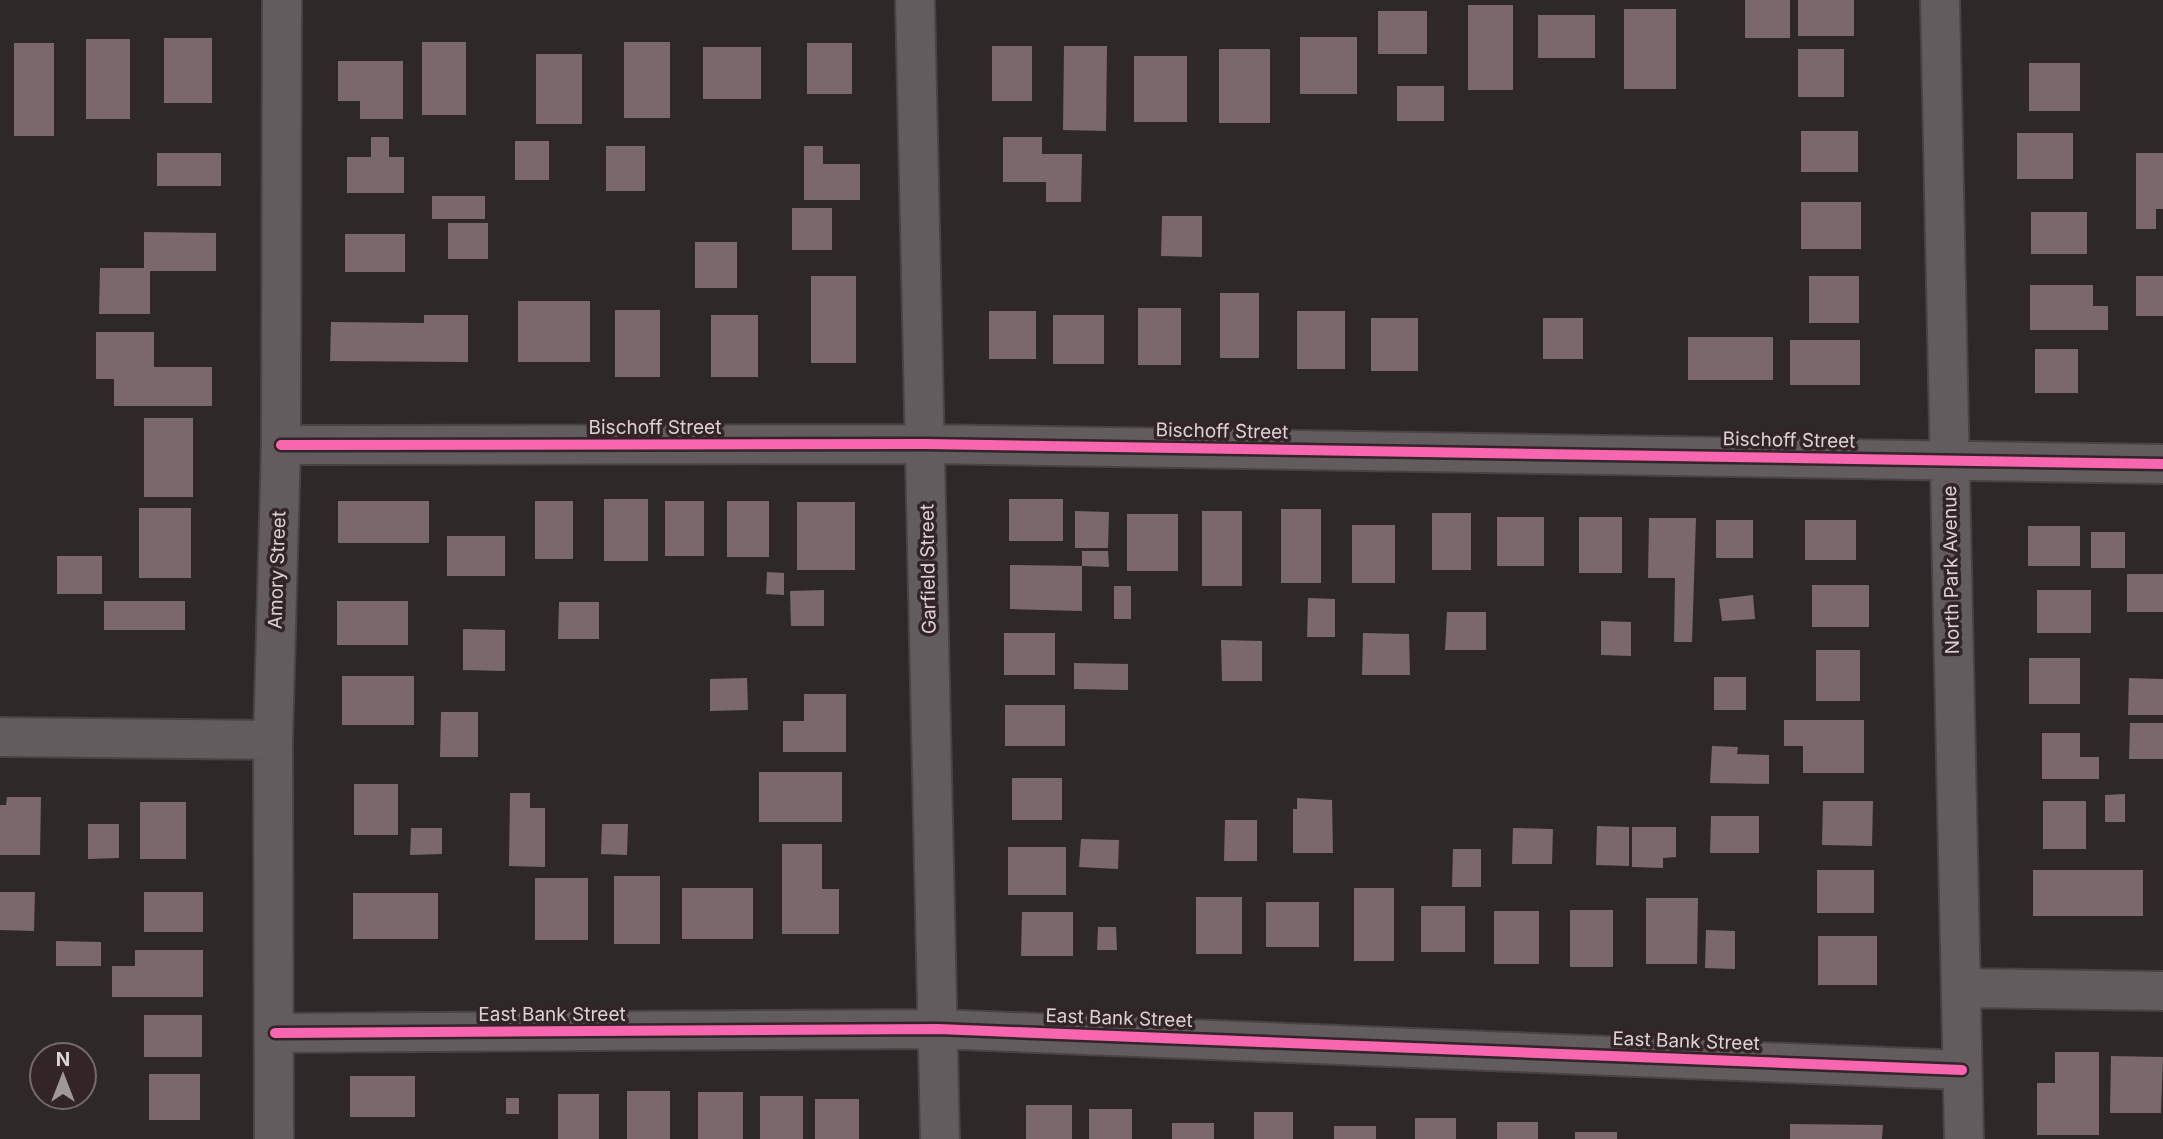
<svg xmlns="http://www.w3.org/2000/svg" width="2163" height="1139" viewBox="0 0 2163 1139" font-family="Inter,sans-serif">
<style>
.building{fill:#7a686d}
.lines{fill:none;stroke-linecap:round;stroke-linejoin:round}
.street-casing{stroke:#494345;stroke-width:42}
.street{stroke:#625c5e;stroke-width:38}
.cycleway-casing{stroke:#322427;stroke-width:15}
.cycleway{stroke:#f766af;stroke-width:10}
.labels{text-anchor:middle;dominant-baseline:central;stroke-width:7;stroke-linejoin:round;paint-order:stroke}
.street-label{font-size:19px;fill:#dcd3d5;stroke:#322427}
</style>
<rect width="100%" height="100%" fill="#2e2829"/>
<path class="building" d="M1745 0H1790V38H1745Z
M1798 0H1854V36H1798Z
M1468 5H1513V90H1468Z
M1624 9H1676V89H1624Z
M1378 11H1427V54H1378Z
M1538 15H1595V58H1538Z
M1300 37H1357V94H1300Z
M164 38H212V103H164Z
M86 39H130V119H86Z
M422 42H466V115H422Z
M624 42H670V118H624Z
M14 43H54V136H14Z
M807 43H852V94H807Z
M992 46H1032V101H992Z
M1064 46H1107L1106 131 1063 130Z
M703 47H761V99H703Z
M1219 49H1270V123H1219Z
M1798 49H1844V97H1798Z
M536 54H582V124H536Z
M1134 56H1187V122H1134Z
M338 61H403V119H360V101H338Z
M2029 63H2080V111H2029Z
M1397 86H1444V121H1397Z
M1801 131H1858V172H1801Z
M2017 133H2073V179H2017Z
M371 137H389V157H404V193H347V157H371Z
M1003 137H1042V154H1082L1081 202H1046V182H1003Z
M515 141H549V180H515Z
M606 146H645V191H606Z
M804 146H823V164H860V200H804Z
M157 153H221V186H157Z
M2136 153H2163V209H2156V229H2136Z
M432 196H485V219H432Z
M1801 202H1861V249H1801Z
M792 208H832V250H792Z
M2031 212H2087V254H2031Z
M1162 216H1202V257L1161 256Z
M448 223H488V259H448Z
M144 232 216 233V271H150V314H99L100 268H144Z
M345 234H405V272H345Z
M695 242H737V288H695Z
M811 276H856V363H811Z
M1809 276H1859V323H1809Z
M2136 276H2163V316H2136Z
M2030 285H2093V306H2108V330H2030Z
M1220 293H1259V358H1220Z
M518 301H590V362H518Z
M1138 308H1181V365H1138Z
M615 310H660V377H615Z
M989 311H1036V359H989Z
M1297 311H1345V369H1297Z
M424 315H468V362L330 361 331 322 424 323Z
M711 315H758V377H711Z
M1053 315H1104V364H1053Z
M1371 318H1418V371H1371Z
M1543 318H1583V359H1543Z
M96 332H154V367H212V406H114V379H96Z
M1688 337H1773V380H1688Z
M1790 340H1860V385H1790Z
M2035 349H2078V393H2035Z
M144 418H193V497H144Z
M604 499H648V561H604Z
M1009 499H1063V541H1009Z
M338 501H429V543H338Z
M535 501H573V559H535Z
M665 501H704V556H665Z
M727 501H769V557H727Z
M797 502H855V570H797Z
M139 508H191V578H139Z
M1281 509H1321V583H1281Z
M1075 511 1109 512 1108 548H1075Z
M1202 511H1242V586H1202Z
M1432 513H1471V570H1432Z
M1127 514H1178V571H1127Z
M1497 517H1544V566H1497Z
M1579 517H1622V573H1579Z
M1649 518H1696L1692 642H1674L1675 578H1648Z
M1716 520H1753V558H1716Z
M1805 520H1856V560H1805Z
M1352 525H1395V583H1352Z
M2028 526H2080V566H2028Z
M2091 532H2125V568H2091Z
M447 536H505V576H447Z
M1082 551H1108L1109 567 1082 566V611L1010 609V565L1082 566Z
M57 556H102V594H57Z
M767 572 784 573V595L766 594Z
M2127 574H2163V612H2127Z
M1812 585H1869V627H1812Z
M1114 586H1131V619H1114Z
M824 590V626H791L790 591Z
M2037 590H2091V633H2037Z
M1753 595 1755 619 1722 621 1719 599Z
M1308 598 1335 599V637H1307Z
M104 601H185V630H104Z
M337 601H408V645H337Z
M559 602H599V639H558Z
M1447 612H1486V650H1445Z
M1601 621 1631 622V656L1601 655Z
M463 629 505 630V671L463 670Z
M1004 633H1055V675H1004Z
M1363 633 1409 634 1410 675H1362Z
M1221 640 1262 641V681H1222Z
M1816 650H1860V701H1816Z
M2029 658H2080V704H2029Z
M1074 663 1128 664V690L1074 689Z
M342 676H414V725H342Z
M1714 677H1746V710H1714Z
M747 678 748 710 710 711V679Z
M2129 678 2163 679V715H2128Z
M804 694H846V752H783V721H804Z
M1005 705H1065V746H1005Z
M441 712H478V757H440Z
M1784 720H1864V773H1803V746H1784Z
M2130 723H2163V759H2129Z
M2042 733H2080V757H2099V779H2042Z
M1712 746 1738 747 1737 754 1769 755V784L1710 783Z
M759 772H842V822H759Z
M1012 778H1062V820H1012Z
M354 784H398V835H354Z
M510 793H530V808H545V867L509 866Z
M2125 794V822H2105V795Z
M7 797H41L40 855H0V805H6Z
M1297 798 1332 800 1333 853H1293V809H1297Z
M1823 801H1873L1872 846 1822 845Z
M2043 801H2086V849H2043Z
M140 802H186V859H140Z
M1711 816H1759V853H1710Z
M1225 820H1257V861H1224Z
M88 824H119V858L88 859Z
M602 824H628L627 855 601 854Z
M1597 826 1629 827V866L1596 865Z
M1632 827H1676V857L1663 858V868L1632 867Z
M411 828H442V854L410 855Z
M1513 828 1553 829 1552 864H1512Z
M1081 839 1119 840 1118 869 1079 867Z
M782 844H822V889H839V934H782Z
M1008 847H1066V895H1008Z
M1453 849H1481V887H1452Z
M1817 870H1874V913H1817Z
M2033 870H2143V916H2033Z
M614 876H660V944H614Z
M535 878H588V940H535Z
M682 888H753V939H682Z
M1354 888H1394V961H1354Z
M0 892H35L34 931 0 930Z
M144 892H203V932H144Z
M353 893H438V939H353Z
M1196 897H1242V954H1196Z
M1646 898H1698L1697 964H1646Z
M1266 902H1319V947H1266Z
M1421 906H1465V952H1421Z
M1570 910H1613V967H1570Z
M1494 911H1539V964H1494Z
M1022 912H1073V956H1021Z
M1098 927H1116L1117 950H1097Z
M1706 930 1735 931V969L1705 968Z
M1818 936H1877V985H1818Z
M56 941 101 942V966H56Z
M135 950H203V997H112V966H135Z
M144 1015H202V1057H144Z
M2055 1052H2099V1135H2037V1083H2055Z
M2111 1056 2163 1057 2161 1113H2110Z
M149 1074H200V1120H149Z
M350 1076H415V1117H350Z
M627 1091H670V1139H627Z
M698 1092H743V1139H698Z
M558 1094H599V1139H558Z
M760 1096H803V1139H760Z
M506 1098H519V1114H506Z
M815 1099H859V1139H815Z
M1026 1105H1072V1139H1026Z
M1089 1109H1132V1139H1089Z
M1254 1112H1293V1139H1254Z
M1415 1118H1456V1139H1415Z
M1497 1122H1538V1139H1497Z
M1172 1123H1214V1139H1172Z
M1790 1124 1883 1125 1882 1139H1790Z
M1334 1126H1376V1139H1334Z
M1575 1132H1617V1139H1575Z"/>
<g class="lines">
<g class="street-casing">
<path id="street" d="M915 0 940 1139
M1940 0 1964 1139
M281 445 925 444 2163 464
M0 737 273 740
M1961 988 2163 991
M275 1033 938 1029 1962 1070
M274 1139 273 740 281 445 282 0"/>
</g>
<use href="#street" class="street"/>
<g class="cycleway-casing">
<path id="cycleway" d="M281 445 925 444 2163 464
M275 1033 938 1029 1962 1070"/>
</g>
<use href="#cycleway" class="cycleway"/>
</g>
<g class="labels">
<g class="street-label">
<text x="655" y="427">Bischoff Street</text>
<text transform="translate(1222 431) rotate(1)">Bischoff Street</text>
<text transform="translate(1789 440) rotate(1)">Bischoff Street</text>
<text transform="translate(928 569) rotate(-91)">Garfield Street</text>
<text transform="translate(277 570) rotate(-88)">Amory Street</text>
<text transform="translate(1951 570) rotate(-91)">North Park Avenue</text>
<text x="552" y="1014">East Bank Street</text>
<text transform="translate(1119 1018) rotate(2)">East Bank Street</text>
<text transform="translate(1686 1041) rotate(2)">East Bank Street</text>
</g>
</g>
<g transform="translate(63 1076)"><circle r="33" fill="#322427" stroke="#766a6d" stroke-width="2"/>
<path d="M0-5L12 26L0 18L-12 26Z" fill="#9f9799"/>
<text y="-10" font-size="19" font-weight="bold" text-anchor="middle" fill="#dcd3d5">N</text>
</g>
</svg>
